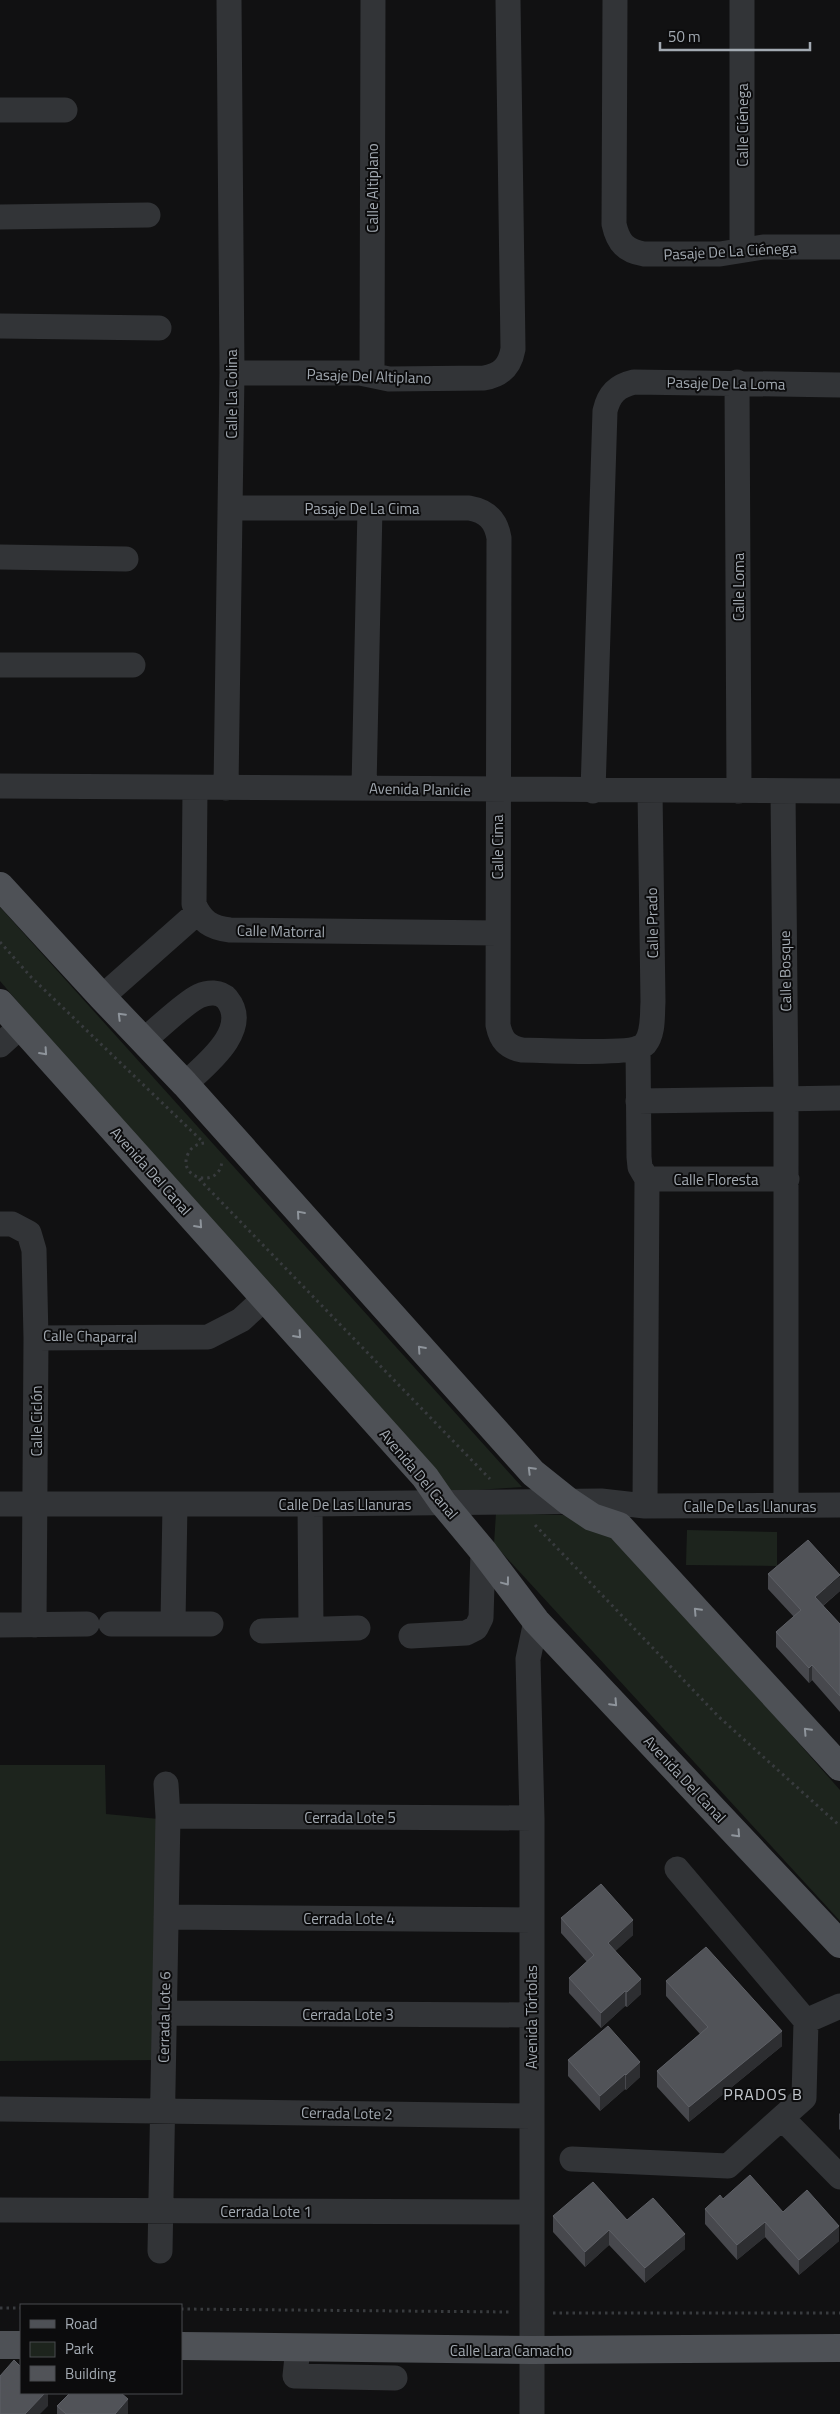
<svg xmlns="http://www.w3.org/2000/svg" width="840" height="2414" viewBox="0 0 840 2414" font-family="'Titillium Web',sans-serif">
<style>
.green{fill:#1d241d}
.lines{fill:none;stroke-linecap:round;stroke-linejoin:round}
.path{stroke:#383b3e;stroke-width:3;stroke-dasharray:2.5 4;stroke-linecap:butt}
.minor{stroke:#323437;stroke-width:25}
.major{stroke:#4e5156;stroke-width:28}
.wall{fill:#47484d}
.shaded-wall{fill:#2d2e31}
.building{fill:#515358;stroke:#5e6066}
.oneway{stroke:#8e949b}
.labels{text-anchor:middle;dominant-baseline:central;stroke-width:4;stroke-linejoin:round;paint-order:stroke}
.street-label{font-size:15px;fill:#a3aab2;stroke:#0c0c0d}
.neighbourhood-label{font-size:16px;letter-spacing:1px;fill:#c3c8ce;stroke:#0c0c0d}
</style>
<rect width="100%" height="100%" fill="#111112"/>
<path class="green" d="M0 907 522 1487 436 1493 0 981Z
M496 1513 563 1515 617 1537 840 1790V1921L494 1544Z
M687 1530 777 1532V1566L686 1565Z
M0 1765H105L106 1814 180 1821 170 2060 0 2061Z"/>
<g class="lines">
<path class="path" d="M0 942 31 977 203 1142
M204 1143C197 1144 191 1147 188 1154 176 1179 221 1190 222 1160
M199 1179 490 1479
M535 1525 719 1717 840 1826
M0 2308H21
M181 2309 509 2312
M553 2313H840"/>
<path class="minor" d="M615 0 614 224C618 243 626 251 644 254H720L763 247H840
M742 0V250
M0 110H65
M0 217 148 215
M0 326 159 328
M232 373H360L389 379 484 378C502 375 510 366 513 349L508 0
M372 375 373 0
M737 382 739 791
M231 508H469C487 511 496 520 499 538L498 1025C501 1040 507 1047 522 1050 543 1050 634 1056 645 1044 654 1033 652 1015 653 1002L650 791
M0 557 126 559
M0 665H133
M0 786 840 791
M195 788 194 904C201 921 211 928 230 930L497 933
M226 788 232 373 229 0
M364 788 370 508
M593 791 605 411C609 394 617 386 634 382L840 385
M783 791 786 1097V1505
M102 997 198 912
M144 1040C158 1029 184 1003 199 996 208 992 220 991 227 999 252 1030 204 1066 185 1084
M0 1045 21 1026
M638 1048 639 1157 640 1167 647 1179
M638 1101 840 1098
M647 1179H787
M0 1224H12L29 1233 34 1250 36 1338 34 1625
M36 1338 208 1337 241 1320 265 1298
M0 1504H310L601 1501 645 1506 840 1505
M310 1504 311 1629
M645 1506 647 1179
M173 1623 175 1504
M111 1624H211
M0 1625 87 1624
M262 1631 358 1628
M411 1636 466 1633 476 1628 481 1618 483 1551
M168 1816 532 1818
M677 1869 806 2021 840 2006
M166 1917 531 1920
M164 2013 531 2015
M0 2109 532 2116
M782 2118 840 2177
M572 2159 728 2166 804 2098 806 2021
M0 2210 532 2212
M160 2251 168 1816 166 1784
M298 2347 295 2376 395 2378
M532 2414V1818L528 1659 536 1621"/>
<path class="major" d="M0 886 102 997 185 1084 533 1473 568 1501 592 1517 619 1526 840 1767
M0 1003 425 1477 443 1503 483 1551 536 1621 840 1944
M0 2345H21
M181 2346 532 2350 840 2348"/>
</g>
<path class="wall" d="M768 1574 840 1591 823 1606 840 1624V1712L812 1680 809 1683 776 1647V1632L794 1617 768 1589Z
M561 1918 633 1935 615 1951 641 1994 627 2007 625 2006 601 2028 569 1993V1978L587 1962 561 1933Z
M666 1981 782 2046 689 2122 657 2087V2071L700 2034 666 1996Z
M568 2060 640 2077 626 2090 625 2089 600 2111 568 2076Z
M840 2113V2130L839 2129V2114Z
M723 2199 783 2212 839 2241 799 2275 765 2237 737 2260 705 2224V2209Z
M553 2216 627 2220 685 2249 645 2283 609 2245 585 2267 553 2232Z
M57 2406 128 2413 127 2414H57Z"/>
<path class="shaded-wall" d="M840 1576V1591L815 1612V1597Z
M812 1665V1680L809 1683V1668Z
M633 1920V1935L608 1958V1943Z
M641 1979V1994L627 2007V1992Z
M625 1991V2006L601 2028V2013Z
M782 2031V2046L689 2122V2107Z
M640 2062V2077L626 2090V2075Z
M625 2074V2089L600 2111V2096Z
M765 2222V2237L737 2260V2245Z
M839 2226V2241L799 2275V2260Z
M609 2230V2245L585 2267V2252Z
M685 2234V2249L645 2283V2268Z
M45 2393H48V2406L40 2414H25Z
M128 2399V2413L127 2414H115Z"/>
<path class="building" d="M808 1540 840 1575 815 1597 840 1624V1696L812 1665 809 1668 776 1632 801 1610 768 1574Z
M601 1884 633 1920 608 1943 641 1979 627 1992 625 1991 601 2013 569 1978 594 1955 561 1918Z
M706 1947 782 2031 689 2107 657 2071 708 2027 666 1981Z
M608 2026 640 2062 626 2075 625 2074 600 2096 568 2060Z
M750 2175 783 2212 807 2190 839 2226 799 2260 765 2222 737 2245 705 2209 720 2195 723 2199Z
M593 2182 627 2220 653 2198 685 2234 645 2268 609 2230 585 2252 553 2216Z
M14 2360 21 2367V2393H45L25 2414H0V2376Z
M70 2393H121L128 2399 115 2414H66L57 2406Z"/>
<defs><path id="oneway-chevron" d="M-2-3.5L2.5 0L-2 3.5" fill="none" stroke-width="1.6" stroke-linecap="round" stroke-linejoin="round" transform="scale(1.25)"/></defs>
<g class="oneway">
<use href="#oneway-chevron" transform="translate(121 1016) rotate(-135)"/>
<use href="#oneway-chevron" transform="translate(44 1052) rotate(48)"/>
<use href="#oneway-chevron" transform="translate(300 1214) rotate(-131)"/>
<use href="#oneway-chevron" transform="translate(199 1225) rotate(48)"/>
<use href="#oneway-chevron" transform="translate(298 1335) rotate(48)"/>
<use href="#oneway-chevron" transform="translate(421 1349) rotate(-132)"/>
<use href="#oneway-chevron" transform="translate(531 1470) rotate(-135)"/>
<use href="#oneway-chevron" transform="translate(506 1582) rotate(53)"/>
<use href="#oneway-chevron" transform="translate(697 1611) rotate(-133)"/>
<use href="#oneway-chevron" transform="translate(614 1703) rotate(47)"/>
<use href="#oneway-chevron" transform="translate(807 1731) rotate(-133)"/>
<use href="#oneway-chevron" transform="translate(737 1834) rotate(47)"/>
</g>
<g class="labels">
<g class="street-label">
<text transform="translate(742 125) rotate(-90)">Calle Ciénega</text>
<text transform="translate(372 188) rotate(-90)">Calle Altiplano</text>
<text transform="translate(730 251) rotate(-3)">Pasaje De La Ciénega</text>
<text transform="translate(369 376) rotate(2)">Pasaje Del Altiplano</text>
<text transform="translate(726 383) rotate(1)">Pasaje De La Loma</text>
<text transform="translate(231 394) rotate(-90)">Calle La Colina</text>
<text x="362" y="508">Pasaje De La Cima</text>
<text transform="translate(738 587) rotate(-90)">Calle Loma</text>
<text transform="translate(420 789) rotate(1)">Avenida Planicie</text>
<text transform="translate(497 847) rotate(-90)">Calle Cima</text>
<text transform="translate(652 923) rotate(-91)">Calle Prado</text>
<text transform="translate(281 931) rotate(1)">Calle Matorral</text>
<text transform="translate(785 971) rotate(-91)">Calle Bosque</text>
<text transform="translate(151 1171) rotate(48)">Avenida Del Canal</text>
<text x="716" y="1179">Calle Floresta</text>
<text transform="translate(90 1336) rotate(1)">Calle Chaparral</text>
<text transform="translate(36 1421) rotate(-90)">Calle Ciclón</text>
<text transform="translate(419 1474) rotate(50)">Avenida Del Canal</text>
<text x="345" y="1504">Calle De Las Llanuras</text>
<text x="750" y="1506">Calle De Las Llanuras</text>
<text transform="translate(685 1779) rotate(47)">Avenida Del Canal</text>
<text x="350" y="1817">Cerrada Lote 5</text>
<text x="349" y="1918">Cerrada Lote 4</text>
<text x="348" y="2014">Cerrada Lote 3</text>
<text transform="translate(164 2017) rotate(-89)">Cerrada Lote 6</text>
<text transform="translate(531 2017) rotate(-90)">Avenida Tórtolas</text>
<text transform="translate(347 2113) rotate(1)">Cerrada Lote 2</text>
<text x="266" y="2211">Cerrada Lote 1</text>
<text x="511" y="2350">Calle Lara Camacho</text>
</g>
<g class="neighbourhood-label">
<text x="763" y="2094">PRADOS B</text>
</g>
</g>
<rect x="20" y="2304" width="162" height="90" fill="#0c0c0d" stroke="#484b4f"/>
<rect x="30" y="2320" width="25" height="8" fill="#4e5156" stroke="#484b4f"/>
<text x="65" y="2329" font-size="15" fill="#a3aab2">Road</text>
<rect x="30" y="2342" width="25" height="15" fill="#1d241d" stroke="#484b4f"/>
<text x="65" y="2354" font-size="15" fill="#a3aab2">Park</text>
<rect x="30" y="2366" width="25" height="15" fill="#515358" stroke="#484b4f"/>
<text x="65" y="2379" font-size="15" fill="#a3aab2">Building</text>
<path d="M660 42v8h150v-8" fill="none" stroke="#a3aab2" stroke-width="2.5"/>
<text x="668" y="42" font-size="15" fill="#a3aab2" stroke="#0c0c0d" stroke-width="4" paint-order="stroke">50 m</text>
</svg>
